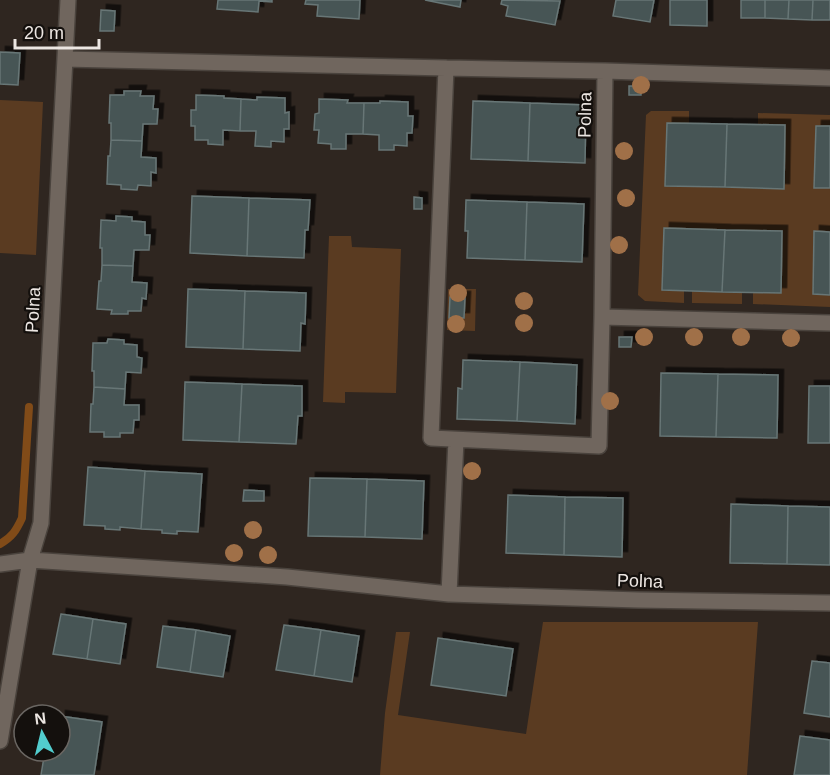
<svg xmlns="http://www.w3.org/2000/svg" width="830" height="775" viewBox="0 0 830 775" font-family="Arial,sans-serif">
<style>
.green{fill:#5a3b21}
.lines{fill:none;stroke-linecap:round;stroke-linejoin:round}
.stream{stroke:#814b18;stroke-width:8}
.building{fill:#475555;stroke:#677676;stroke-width:1.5;filter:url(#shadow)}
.street-casing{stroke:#4a433d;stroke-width:18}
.street{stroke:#70665e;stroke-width:15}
.tree{fill:#a07048}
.labels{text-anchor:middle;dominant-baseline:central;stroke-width:4.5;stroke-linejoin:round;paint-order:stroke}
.street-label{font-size:18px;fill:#ece6e2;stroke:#14100d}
</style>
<defs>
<filter id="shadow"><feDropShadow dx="5.5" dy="-5.5" stdDeviation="0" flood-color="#0009"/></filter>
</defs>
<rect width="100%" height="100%" fill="#2f2620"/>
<path class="green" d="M0 100 43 102 36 255 0 253Z
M651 111H689V123H667L665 186 783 189 785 126 758 125V113L830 115V126H816L815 188H830V232H814L813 294 830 295V307L753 304V292L781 293 782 231 664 228 662 290 684 291V303L645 301 638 295 646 115Z
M329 236H351L352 247 401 249 396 393 345 392V403L323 402Z
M448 289H476L475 331 447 330Z
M692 291 742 292V304L692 303Z
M543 622H758L747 775H380L385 713 396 632H410L398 715 526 734Z"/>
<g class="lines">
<path class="stream" d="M0 544C12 537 16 531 22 518L29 407"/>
</g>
<path class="building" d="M218 0H272V2L259 1 258 12 217 9Z
M306 0H360L359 19 317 16 318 5 305 4Z
M425 0H461L460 7Z
M502 0 560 1 555 25 506 16 508 6 501 4Z
M616 0H654L650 22 613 16Z
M670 0H707V26L670 25Z
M741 0H765V18H741Z
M765 0H789L788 19 765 18Z
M789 0H813L812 20 788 19Z
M813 0H830V20H812Z
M101 10 115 11 114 31H100Z
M0 52 20 53 18 85 0 84Z
M629 86H641V95H629Z
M124 91H141L140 96H154L153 109H158L157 124H143L142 141 111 140V123H109L110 95H124Z
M196 95 224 96V98L241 99 240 131 223 130V145L208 144V140H195V126H191V110H196Z
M257 97 285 98V113L289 112V129H284V142L271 141V147L255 146 256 131H240L241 99 257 100Z
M319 99 348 100 347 103H364L363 134H346V149H331V144L318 143 319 130H314L315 114 319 113Z
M380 101 408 102V116H413L412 133H407V146L394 145V150H379V135L363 134 364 103H380Z
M473 101 530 103 528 161 471 159Z
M530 103 586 105 585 163 528 161Z
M667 123 727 124 725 187 665 186Z
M727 124 785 125 784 189 725 187Z
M816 126H830V188H814Z
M111 140 142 141 141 157 156 158V173L151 172V186L138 185 137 190 121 189V185L107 184 108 156H110Z
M192 196 249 198 247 256 190 253Z
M414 197 422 198V209H414Z
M249 198 310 200 308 230H305L304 258 247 256Z
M466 200 527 202 525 260 467 258 468 231H465Z
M527 202 584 204 582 262 525 260Z
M116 216 132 217V221L145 222V235H150L149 250H134L133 266 102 265V248H100L101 220 116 221Z
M664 228 725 230 722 292 662 290Z
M725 230 782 231 781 293 722 292Z
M814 231 830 232V295L813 294Z
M102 265 133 266 132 282 147 283 146 299 142 298 141 311H128V314H111L112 310 97 309 99 281H101Z
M188 289 245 291 243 349 186 347Z
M245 291 306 293 305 324 301 323 300 351 243 349Z
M450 297H465L464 318H449Z
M619 337H632L631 347H619Z
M108 339 124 340V344L137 345V357L142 358 141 373 126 372 125 389 94 387V371H92L93 343H107Z
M463 360 520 362 517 421 457 419 458 388 462 389Z
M520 362 577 365 575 424 517 421Z
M661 373 718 374 716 437 660 436Z
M718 374 778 375 777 438 716 437Z
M185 382 242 384 239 442 183 440Z
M242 384 302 386V416H298L296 444 239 442Z
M809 386H830V443H808Z
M94 387 125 389 124 405H139V420H134L133 433H120V437H104V432H90L91 404H93Z
M88 467 145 471 141 529 120 527V530L105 529V526L84 525Z
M145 471 202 474 198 532 177 531V534L162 533V530L141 529Z
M310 478 367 479 365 537 308 536Z
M367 479 424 481 422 539 365 537Z
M244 490 264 491V501H243Z
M508 495 565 497 564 555 506 553Z
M565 497 623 498 622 557 564 555Z
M731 504 788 506 787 564 730 563Z
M788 506 830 507V565L787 564Z
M61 614 93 619 87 659 53 654Z
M93 619 126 624 120 664 87 659Z
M284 625 321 630 314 676 276 670Z
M163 626 196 630 190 672 157 667Z
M196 630 230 636 223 677 190 672Z
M321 630 359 636 352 682 314 676Z
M438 638 513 649 506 696 431 685Z
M812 661 830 663V717L804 713Z
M60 716 102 722 94 775H41L45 751H60Z
M800 736 830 740V775H794Z"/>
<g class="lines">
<g class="street-casing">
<path id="street" d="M65 59 446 68 431 438 599 446 602 317 830 323
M446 68 605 71 602 317
M605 71 830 78
M0 564 30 560 287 577 449 594 638 600 830 603
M449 594 456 440
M0 741 30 560 41 523 68 0"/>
</g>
<use href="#street" class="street"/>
</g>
<g class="tree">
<circle cx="641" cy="85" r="9"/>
<circle cx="624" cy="151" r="9"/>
<circle cx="626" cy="198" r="9"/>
<circle cx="619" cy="245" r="9"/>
<circle cx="458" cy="293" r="9"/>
<circle cx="524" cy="301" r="9"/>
<circle cx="524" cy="323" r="9"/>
<circle cx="456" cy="324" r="9"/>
<circle cx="644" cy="337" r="9"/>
<circle cx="694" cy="337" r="9"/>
<circle cx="741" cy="337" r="9"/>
<circle cx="791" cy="338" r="9"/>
<circle cx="610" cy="401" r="9"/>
<circle cx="472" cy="471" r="9"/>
<circle cx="253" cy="530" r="9"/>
<circle cx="234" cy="553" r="9"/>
<circle cx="268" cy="555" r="9"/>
</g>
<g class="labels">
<g class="street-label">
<text transform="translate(585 115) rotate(-89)">Polna</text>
<text transform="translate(33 310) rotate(-87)">Polna</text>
<text transform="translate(640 581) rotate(2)">Polna</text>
</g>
</g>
<g transform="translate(42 733) rotate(353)"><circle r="28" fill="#14100d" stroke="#6a6662" stroke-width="1.5"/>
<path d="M0-4.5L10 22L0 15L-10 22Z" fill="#52cdce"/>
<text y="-9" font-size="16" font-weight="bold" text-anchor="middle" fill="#ece6e2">N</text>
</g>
<path d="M15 39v9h84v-9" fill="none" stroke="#ece6e2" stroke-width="3"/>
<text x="24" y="39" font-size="18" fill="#ece6e2" stroke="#14100d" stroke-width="4.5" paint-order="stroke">20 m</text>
</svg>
